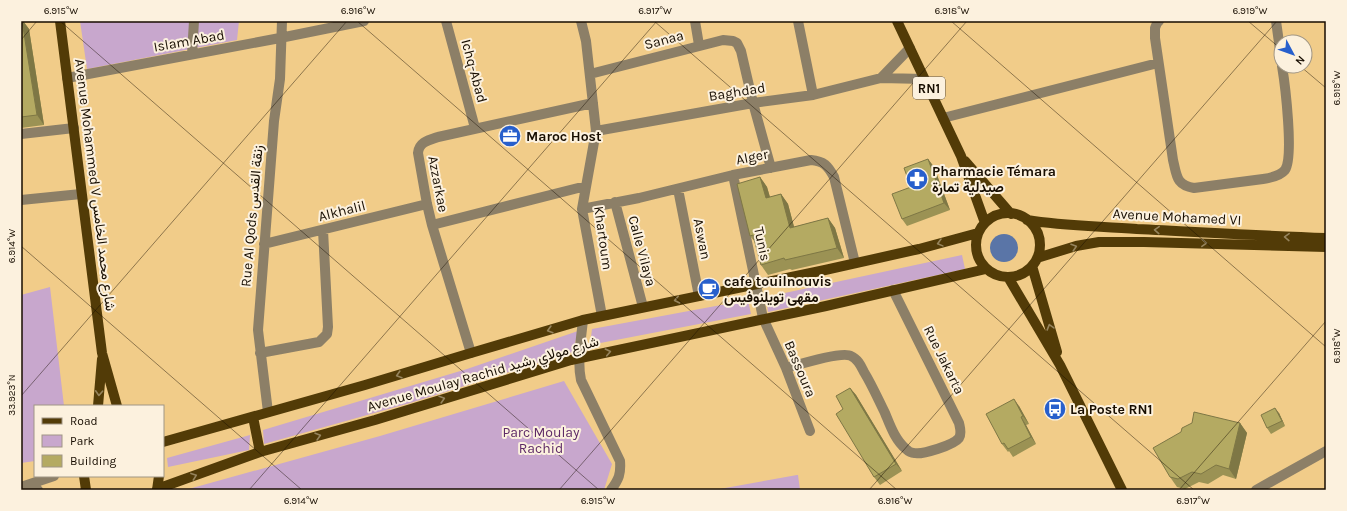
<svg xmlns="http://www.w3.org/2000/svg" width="1347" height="511" viewBox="0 0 1347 511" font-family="Karla,Vazirmatn,sans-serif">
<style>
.green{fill:#c8a7cd}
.water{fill:#5a75a7}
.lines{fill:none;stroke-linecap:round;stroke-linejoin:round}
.minor{stroke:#8c7f67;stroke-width:10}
.major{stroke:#523b07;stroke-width:10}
.wall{fill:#9b9254}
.shaded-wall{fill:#7e7745}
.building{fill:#b4aa62;stroke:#7e7745}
.oneway{stroke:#96845d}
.ticks{fill:none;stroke:#170d00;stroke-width:1;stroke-opacity:0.45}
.labels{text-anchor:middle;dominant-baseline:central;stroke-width:4;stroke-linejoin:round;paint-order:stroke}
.shield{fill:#fcf1de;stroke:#5c5143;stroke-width:1}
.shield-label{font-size:13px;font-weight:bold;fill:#170d00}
.street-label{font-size:14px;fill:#170d00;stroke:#fcf1de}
.poi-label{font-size:14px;font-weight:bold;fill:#170d00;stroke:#fcf1de;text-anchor:start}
.park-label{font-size:14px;fill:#5e2a67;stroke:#fcf1de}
.neatline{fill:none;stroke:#170d00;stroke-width:1.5}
.ticks-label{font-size:10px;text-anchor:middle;fill:#170d00}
</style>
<rect width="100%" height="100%" fill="#f1cc89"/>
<path class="green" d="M80 21H239L237 40 87 69Z
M962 255 965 269 768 312 766 297Z
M50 287 64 406H35V461L21 463V295Z
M748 300 751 314 590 345 592 329Z
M578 331 573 352 410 403 264 444 263 430 467 369Z
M564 381 612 464 604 490H185L380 436Z
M250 435 249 450 168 467 167 458Z
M798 475 800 490H714L797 475Z"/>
<path class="water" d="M990 248a14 14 0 1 1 28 0a14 14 0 1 1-28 0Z"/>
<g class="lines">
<path class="minor" d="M446 21 475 128
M581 21 586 41 596 131 582 209 602 316
M695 21 699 45
M798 21 813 95
M1159 21 1157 23 1155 28V38L1173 160C1177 176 1176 185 1194 188L1263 179C1270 178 1280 176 1285 170 1294 157 1285 84 1282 66
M1276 21 1281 57
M192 54 194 21
M590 74 723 40 733 41 737 43 741 51 753 103 771 168
M67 78 280 38 364 21
M881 78 910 48
M943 118 1158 63
M596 131 753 103 813 95 881 78 924 79
M21 134 74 128
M733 175 763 318 786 368 810 431
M678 189 699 296
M21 200 81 194
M615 202 643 307
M582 209 639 198 733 175 811 160C824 161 828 166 834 177L855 263
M432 225 586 186
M264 244 427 204
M583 320C581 340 577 360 581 380L620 461C621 474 619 479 611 490
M260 353 319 342 327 334 328 327 323 230
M471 353 432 225 427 204 418 153C419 142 429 140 438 137L593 103
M786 368C797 365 842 351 851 356 858 359 861 366 864 372 872 385 878 399 885 413 890 425 895 440 906 449 908 451 911 453 914 453 922 455 954 445 959 438 962 433 960 428 959 423L893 290
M268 412 258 330 274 121 280 79 282 21
M21 487 54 476
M22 487 38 490
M1256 490 1326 451"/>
<path class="major" d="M60 21 102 353 117 406
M897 21 961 156 985 223
M965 161 1011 214
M976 245a32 32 0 1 1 64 0a32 32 0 1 1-64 0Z
M1027 220C1063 226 1100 226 1137 229 1200 232 1263 236 1326 238
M1037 258 1076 246 1099 242H1144L1326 247
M1032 266 1057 352
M1008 277 1060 365 1122 490
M98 406 102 359
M253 417 260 452
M163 442 365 385 471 353 583 320 825 270 919 249 978 233
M84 476 86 490
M157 489 260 452 375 420 571 360 826 306 986 269
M157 490 159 476"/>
</g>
<path class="wall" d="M21 21H23L29 29 44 125 21 128Z
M928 159 934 167 950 210 907 226 902 219 911 187Z
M760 177 767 187 770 197 781 194 788 204 794 227 828 218 835 228 844 258 792 270 790 269 768 275 761 265 755 242 750 236Z
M850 388 856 395 902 471 880 485 874 477Z
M1019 406 1029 424 1026 425 1036 444 1013 457 1009 451 1008 452 1002 444Z
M1279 413 1285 426 1271 434 1267 428Z
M1240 423 1247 433 1236 479 1223 475 1208 484 1199 482 1185 489 1177 487 1170 477Z"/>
<path class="shaded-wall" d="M22 21H23L29 29 44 125 37 115Z
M928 159 934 167 950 210 944 203Z
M760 177 767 187 773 208 766 198Z
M781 194 788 204 797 238 790 228Z
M828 218 835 228 844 258 837 248Z
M850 388 856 395 902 471 896 464Z
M1014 399 1019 406 1029 424 1023 416Z
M1275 408 1279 413 1285 426 1282 421Z
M1021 417 1026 425 1036 444 1031 437Z
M1240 423 1247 433 1236 479 1229 469Z"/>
<path class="building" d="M21 21H22L37 115 21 117Z
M928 159 944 203 902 219 892 194 911 187 904 168Z
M760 177 766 198 781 194 790 228 828 218 837 248 785 260 784 258 761 265 753 235 750 236 737 184Z
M850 388 896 464 874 477 836 414 843 409 836 396Z
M1014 399 1023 416 1021 417 1031 437 1008 449 1004 443 1002 444 986 414Z
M1275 408 1282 421 1267 428 1261 415Z
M1194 412 1240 423 1229 469 1216 465 1201 474 1192 472 1178 479 1170 477 1153 448 1181 432 1182 428 1192 423Z"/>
<defs><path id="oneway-chevron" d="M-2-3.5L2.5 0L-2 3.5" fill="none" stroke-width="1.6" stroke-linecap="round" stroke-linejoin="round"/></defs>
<g class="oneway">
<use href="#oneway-chevron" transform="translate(1157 230) rotate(-177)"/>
<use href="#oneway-chevron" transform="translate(1287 237) rotate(-178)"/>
<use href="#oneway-chevron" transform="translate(940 243) rotate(165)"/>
<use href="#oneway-chevron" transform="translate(1204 243) rotate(2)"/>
<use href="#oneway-chevron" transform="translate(1074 247) rotate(-18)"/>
<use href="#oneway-chevron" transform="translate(677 300) rotate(168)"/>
<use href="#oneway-chevron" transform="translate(1050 327) rotate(-106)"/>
<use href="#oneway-chevron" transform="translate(550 330) rotate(164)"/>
<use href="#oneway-chevron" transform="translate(608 352) rotate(-12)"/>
<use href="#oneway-chevron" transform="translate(399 375) rotate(163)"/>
<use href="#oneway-chevron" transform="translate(99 393) rotate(93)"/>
<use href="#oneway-chevron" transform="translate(442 399) rotate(-17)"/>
<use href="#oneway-chevron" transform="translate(318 436) rotate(-16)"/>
<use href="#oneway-chevron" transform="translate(194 476) rotate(-20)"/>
</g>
<path class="ticks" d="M60 21 599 490M357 21 897 490M654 21 1194 490M951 21 1326 347M1248 21 1281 49M21 40 37 21M1300 66 1326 88M21 246 302 490M21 396 347 21M249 490 657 21M559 490 967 21M869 490 1277 21M1179 490 1326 321"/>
<defs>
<g id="office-disc" transform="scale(1.15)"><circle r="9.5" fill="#275fcc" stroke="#fcf1de"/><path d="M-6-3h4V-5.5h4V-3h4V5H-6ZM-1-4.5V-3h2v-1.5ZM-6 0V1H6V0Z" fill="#fff"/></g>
<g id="pharmacy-disc" transform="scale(1.15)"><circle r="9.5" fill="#275fcc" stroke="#fcf1de"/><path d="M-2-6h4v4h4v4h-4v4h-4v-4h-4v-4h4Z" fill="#fff"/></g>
<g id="cafe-disc" transform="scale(1.15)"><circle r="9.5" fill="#275fcc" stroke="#fcf1de"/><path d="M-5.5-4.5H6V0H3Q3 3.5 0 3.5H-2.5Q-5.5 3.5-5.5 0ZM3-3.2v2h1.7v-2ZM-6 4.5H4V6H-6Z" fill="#fff"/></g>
<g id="bus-disc" transform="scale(1.15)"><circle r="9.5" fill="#275fcc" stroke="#fcf1de"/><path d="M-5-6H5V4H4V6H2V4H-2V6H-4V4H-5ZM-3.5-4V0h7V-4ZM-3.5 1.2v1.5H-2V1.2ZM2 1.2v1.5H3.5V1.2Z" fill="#fff"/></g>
</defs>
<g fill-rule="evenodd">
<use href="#office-disc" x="510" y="136"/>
<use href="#pharmacy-disc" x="917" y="179"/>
<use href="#cafe-disc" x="709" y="289"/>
<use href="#bus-disc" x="1055" y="409"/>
</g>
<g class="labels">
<rect class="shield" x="913" y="77" width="32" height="22" rx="3"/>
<g class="shield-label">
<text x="929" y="88">RN1</text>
</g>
<g class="street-label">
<text transform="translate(664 40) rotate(-15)">Sanaa</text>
<text transform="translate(189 41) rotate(-10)">Islam Abad</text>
<text transform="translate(474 71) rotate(75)">Ichq-Abad</text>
<text transform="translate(737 92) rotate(-9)">Baghdad</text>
<text transform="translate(752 157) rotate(-11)">Alger</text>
<text transform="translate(438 184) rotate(79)">Azzarkae</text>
<text transform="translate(95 185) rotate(83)">Avenue Mohammed V شارع محمد الخامس</text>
<text transform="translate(342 211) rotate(-14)">Alkhalil</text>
<text transform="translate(252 216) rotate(-85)">Rue Al Qods زنقة القدس</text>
<text transform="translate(1177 217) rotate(3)">Avenue Mohamed VI</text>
<text transform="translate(603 238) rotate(82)">Khartoum</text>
<text transform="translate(702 239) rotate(79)">Aswan</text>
<text transform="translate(762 244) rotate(78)">Tunis</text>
<text transform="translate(642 251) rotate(75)">Calle Vilaya</text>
<text transform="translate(944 360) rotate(64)">Rue Jakarta</text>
<text transform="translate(800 369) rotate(67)">Bassoura</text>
<text transform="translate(483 374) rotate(-16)">Avenue Moulay Rachid شارع مولاي رشيد</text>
</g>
<g class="poi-label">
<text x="526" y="136">Maroc Host</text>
<text x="932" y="171">Pharmacie Témara<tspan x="932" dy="16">صيدلية تمارة</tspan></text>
<text x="724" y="281">cafe touilnouvis<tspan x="724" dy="16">مقهى تويلنوفيس</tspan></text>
<text x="1070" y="409">La Poste RN1</text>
</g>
<g class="park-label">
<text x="541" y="432">Parc Moulay<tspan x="541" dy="16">Rachid</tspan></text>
</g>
</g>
<rect width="1347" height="511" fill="none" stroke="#fcf1de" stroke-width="44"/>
<rect x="34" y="405" width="130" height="72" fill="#fcf1de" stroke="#a09685"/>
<rect x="42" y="418" width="20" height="6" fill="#523b07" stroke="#a09685"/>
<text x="70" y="425" font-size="12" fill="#170d00">Road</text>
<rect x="42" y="435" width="20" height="12" fill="#c8a7cd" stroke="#a09685"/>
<text x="70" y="445" font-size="12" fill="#170d00">Park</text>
<rect x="42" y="455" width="20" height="12" fill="#b4aa62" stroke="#a09685"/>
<text x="70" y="465" font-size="12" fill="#170d00">Building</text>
<g transform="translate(1293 54) rotate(131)"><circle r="19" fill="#fcf1de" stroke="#a09685"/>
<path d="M0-3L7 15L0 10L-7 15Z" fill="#275fcc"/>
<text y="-6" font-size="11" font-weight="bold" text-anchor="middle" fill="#170d00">N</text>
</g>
<rect x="22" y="22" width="1303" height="467" class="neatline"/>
<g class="ticks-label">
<text x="61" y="14">6.915°W</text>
<text x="358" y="14">6.916°W</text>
<text x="655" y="14">6.917°W</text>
<text x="952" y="14">6.918°W</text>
<text x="1250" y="14">6.919°W</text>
<text transform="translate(1336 88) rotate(-90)" y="4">6.919°W</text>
<text transform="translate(11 246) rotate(-90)" y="4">6.914°W</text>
<text transform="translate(1336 346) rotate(-90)" y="4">6.918°W</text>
<text transform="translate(11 395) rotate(-90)" y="4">33.923°N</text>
<text x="301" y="504">6.914°W</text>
<text x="598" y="504">6.915°W</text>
<text x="895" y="504">6.916°W</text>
<text x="1193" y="504">6.917°W</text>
</g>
</svg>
